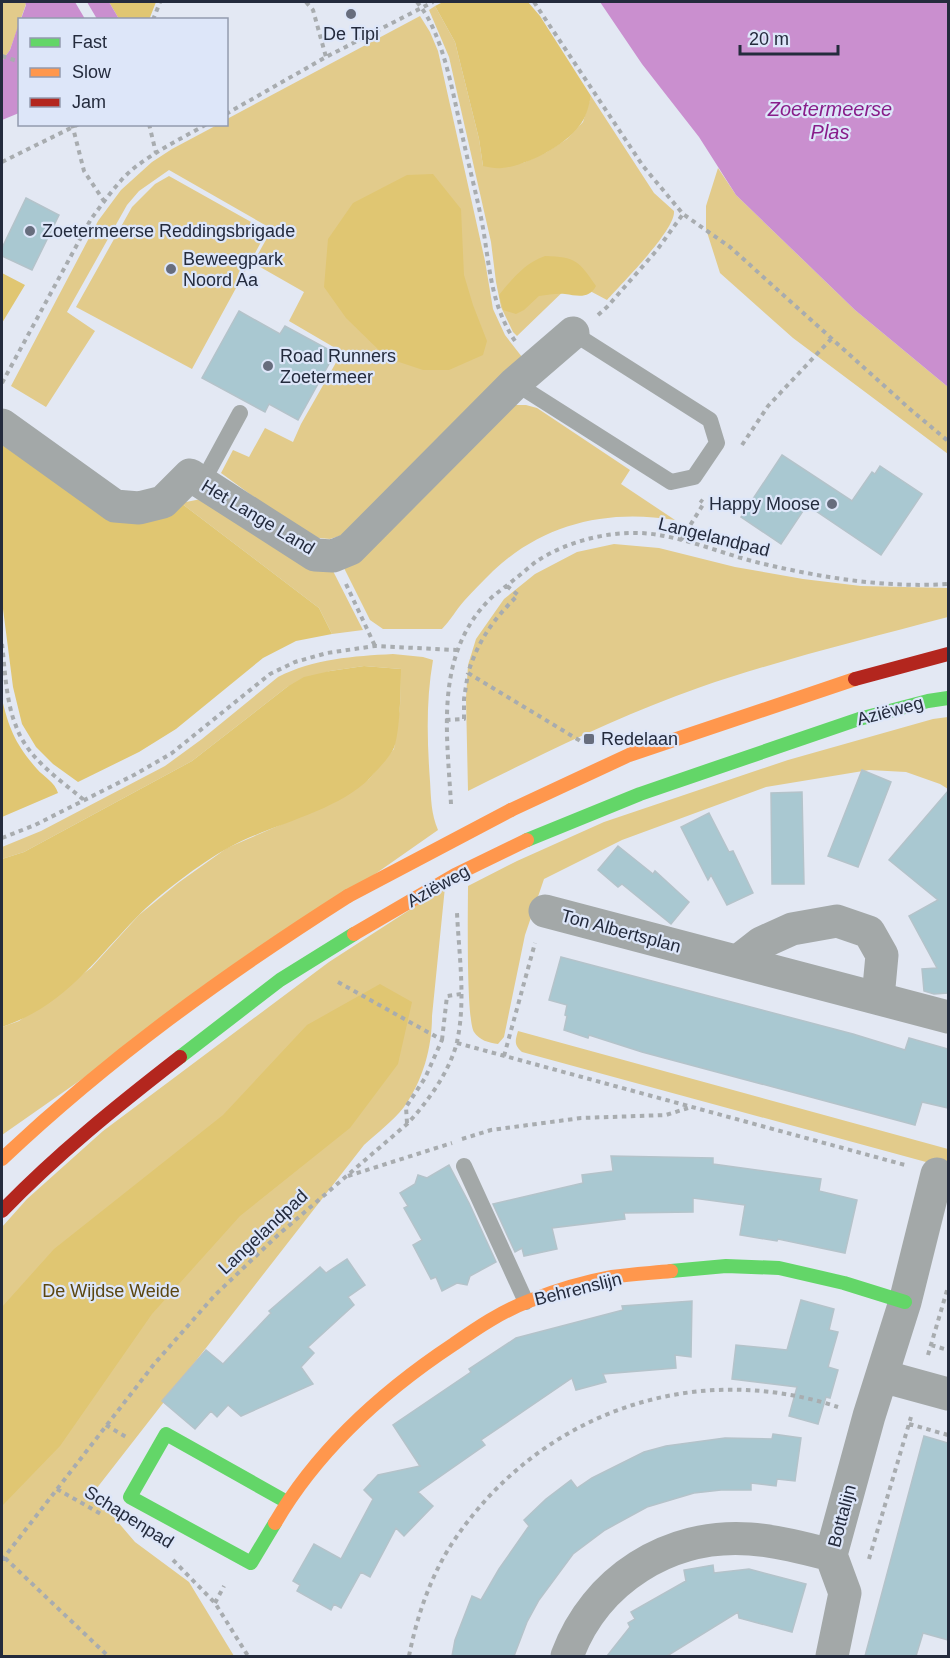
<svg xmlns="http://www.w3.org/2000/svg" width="950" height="1658" viewBox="0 0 950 1658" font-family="Helvetica,sans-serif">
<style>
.green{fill:#e2cb8b}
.forest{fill:#e0c672}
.water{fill:#ca8fcf}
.building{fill:#a9c8d1;stroke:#b4c3ca;stroke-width:1.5}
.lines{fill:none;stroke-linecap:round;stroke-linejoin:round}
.path{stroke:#a8acaf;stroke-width:4;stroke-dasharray:4.5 4.5;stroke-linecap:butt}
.lane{stroke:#a3a8a8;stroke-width:16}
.street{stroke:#a3a8a8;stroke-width:33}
.fast{stroke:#63d668;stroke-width:14}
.slow{stroke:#ff974d;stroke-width:14}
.jam{stroke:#b3261e;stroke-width:14}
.slow-bridge{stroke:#ff974d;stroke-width:14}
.poi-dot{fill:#676d7d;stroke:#dde6f9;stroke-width:2}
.labels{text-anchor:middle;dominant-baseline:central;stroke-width:4.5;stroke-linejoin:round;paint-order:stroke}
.poi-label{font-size:18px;fill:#242b3d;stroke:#dde6f9;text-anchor:start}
.street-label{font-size:18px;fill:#242b3d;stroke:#dde6f9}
.park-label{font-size:18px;fill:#5b4610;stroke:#dde6f9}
.water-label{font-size:20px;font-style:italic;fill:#881d8a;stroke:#dde6f9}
</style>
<rect width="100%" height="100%" fill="#e3e8f3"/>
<path class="green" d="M2 2H25L26 4 10 50 2 61Z
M435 6 455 42 479 139 483 166 523 163 547 152 567 139 583 122 591 96 654 193 674 211C676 230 621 284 607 300L573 282 517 336 513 332 501 307 496 282 491 242 449 57 429 10Z
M420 16 430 32 438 51 485 261 493 309 505 335 522 357 349 533 330 539 309 537 221 473 233 450 249 457 265 428 293 442 301 424 342 352 289 321 304 292 253 263 272 229 169 170 139 191 127 205 67 312 95 331 46 407 11 386 98 221 121 190 152 162 172 149 217 125 226 124 227 119Z
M718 168 736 195 855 310 948 387V454L793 338 720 273 706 229V206Z
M169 176 267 231 192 369 76 307 132 207 155 184Z
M514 405H526L537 408 630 470 621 484 675 520C608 509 544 523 493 571 483 581 473 591 464 601 456 610 450 621 442 629H383L370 620 344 568Z
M201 499 333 571 363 630 332 634 319 608 181 503Z
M614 544 659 548 735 567 803 579 861 586 948 588V617C865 639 779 660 698 688 618 716 543 754 468 791L466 698 468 665 476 639 504 599 535 574 577 552Z
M393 654 423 657 433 660C426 700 427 740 430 781 431 798 431 814 438 830L2 1135V1027L19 1021 91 968 139 915 178 883 227 848 338 800 369 779 394 749 400 706 401 669 364 666 330 671 287 687 192 761 24 852 2 859V847L41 831 165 766 202 739 278 677C313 659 354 656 393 654Z
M948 717V789L940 784 906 772 869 770 766 787 622 840 544 879 525 935 504 1037 498 1044C489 1043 479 1040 474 1032 466 1019 468 909 468 886L517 861 604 822 788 760 933 719Z
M445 887 432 1016C432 1048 423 1080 404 1107 393 1121 377 1133 364 1145L93 1493 135 1542 189 1582 234 1656H2V1227L27 1199 103 1131 329 962Z
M518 1031 948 1149V1168L522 1052C514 1045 515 1041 518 1031Z"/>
<path class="forest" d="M109 2H156L149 20 119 19Z
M443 2H528L540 16 591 96C589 104 587 115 582 122 569 144 527 166 502 168 496 169 489 167 483 166L479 139 455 42 435 6Z
M433 174 461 209 464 275 473 305 487 341 483 355 449 370H423L387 358 346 318 324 287 328 239 353 203 407 175Z
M545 256C576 257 579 261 596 286 589 299 578 296 565 294 557 293 548 295 539 296L524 310 516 314 503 310 499 295C512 279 525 263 545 256Z
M2 273 25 285 2 323Z
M2 440 98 510 181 503 319 608 332 634 296 641 263 658 176 729 139 752 78 782 53 764 36 747 22 724 13 687 2 601Z
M364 666 401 669C401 686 400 737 393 750 388 759 377 770 370 778 335 813 271 824 228 848 201 863 158 895 137 917 93 962 64 1006 2 1027V859L24 852 192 761 287 687 304 677 330 671Z
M2 699C9 729 16 745 37 769 44 777 55 782 58 793L2 817Z
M380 984 412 1002 398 1064 350 1128 240 1216 152 1314 60 1446 2 1506V1307L54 1249 223 1115 307 1025Z"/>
<path class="water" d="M25 2H75L85 19H21L26 5Z
M87 2H109L119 19H97Z
M600 2H948V387L855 310 736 195 699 137 642 64Z
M19 23V113L2 120V61L10 50Z"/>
<path class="building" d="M26 198 59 215 32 270 2 256V248Z
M239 311 280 334 285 326 335 353 298 420 269 404 265 412 202 378Z
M782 455 852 501 872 472 875 474 880 466 922 494 881 555 807 505 781 544 741 517Z
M862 770 891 782 858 867 828 856Z
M948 791V993L934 994 924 991 922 969 937 968 909 916 938 900 889 860Z
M802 792 804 884H772L771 793Z
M709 813 729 852 733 851 753 893 727 905 711 875 708 880 681 827Z
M618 846 653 874 655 871 689 902 671 924 622 884 618 887 598 870Z
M561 957 853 1034 905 1050 909 1038 948 1049V1108L922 1102 915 1125 642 1052 589 1035 588 1038 564 1030 567 1016 565 1015 567 1005 549 1000Z
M611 1156 713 1158V1164L821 1179 819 1191 857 1200 845 1253 778 1239 777 1241 740 1235 745 1205 693 1198V1212L624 1213 625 1219 552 1228 557 1249 524 1256 522 1248 515 1252 493 1204 583 1183 582 1175 613 1171Z
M449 1165 469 1203 496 1262 470 1276 467 1285 457 1283 442 1291 436 1277 431 1279 413 1245 422 1240 404 1208 408 1206 400 1193 415 1184 418 1175 427 1178Z
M347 1259 365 1285 348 1297 354 1305 308 1347 314 1353 301 1367 313 1384 241 1416 228 1405 217 1417 211 1411 195 1429 162 1401 206 1350 223 1364 271 1313 269 1311 320 1267 326 1273Z
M801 1300 834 1309 829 1330 838 1332 828 1367 838 1370 830 1398 826 1397 818 1424 789 1416 797 1387 732 1379 736 1345 787 1350Z
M692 1301 691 1357 675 1355 676 1368 603 1374 606 1382 576 1390 572 1378 481 1440 485 1445 418 1492 433 1506 404 1536 396 1528 370 1577 361 1572 341 1608 334 1604 331 1610 297 1591 300 1585 293 1581 314 1544 341 1559 373 1499 364 1490 378 1475 420 1466 393 1425 471 1372 469 1369 516 1338 623 1310 622 1306Z
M773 1434 801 1438 795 1481 777 1479 776 1486 751 1483V1490H721L694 1493 647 1507 605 1530 573 1554 539 1600 527 1622 514 1656H452L455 1640 472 1596 481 1600 499 1569 529 1526 524 1520 546 1499 571 1480 577 1488 592 1478 644 1452 666 1446 725 1438 772 1439Z
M924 1436 948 1443V1640L923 1633 916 1656H865Z
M713 1565 714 1573 749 1569 806 1584 792 1632 739 1618 738 1612 667 1656H607L630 1627 628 1623 635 1619 631 1612 686 1581 684 1570Z"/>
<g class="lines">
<path class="path" d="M306 2 313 10 326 57
M417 2C445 35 454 101 464 143 470 171 478 200 483 228 490 269 491 305 515 341
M534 2 643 166 683 214 730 247 911 410 948 441
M153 20 160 2
M2 56 20 62
M226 114 326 57 433 2
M72 124 84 171 104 201
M149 124 156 153
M2 162 79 124
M598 315 607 307 657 250 683 214
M2 383 91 219C104 202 117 182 134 168 156 151 182 138 207 124
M742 445 768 406 832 338
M681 540 704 503 700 500
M346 584 375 646
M507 586 518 595C493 620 479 639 468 673L582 742
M2 644C5 670 6 702 16 726 27 758 59 779 84 800
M446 720 464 719V699L468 673
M451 804C447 732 434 654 491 598 499 591 508 585 516 578 523 573 530 566 537 561 571 539 619 528 659 535 695 541 729 556 764 564 824 578 887 588 948 584
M2 838 35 825 134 775 172 753 270 674 295 662 327 653 375 646 456 650
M338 982 442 1040 425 1078 406 1107 407 1123
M442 1040 447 996 461 994
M457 1043 905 1165
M504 1056 535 943
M462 1139 491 1130 581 1118 666 1115 688 1108
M348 1176 452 1143
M931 1345 948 1350
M928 1355 948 1287
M909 1424 948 1435
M106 1425 126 1437
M57 1489 101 1514
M5 1558 108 1656
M869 1559 911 1417
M2 1560 155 1363 215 1295 278 1235 407 1124C427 1103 450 1071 457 1042 466 1001 459 955 457 913
M173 1560 215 1603 248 1656
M215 1603 224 1586
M409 1656C417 1616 431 1574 455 1539 541 1413 693 1359 838 1407"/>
<path class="lane" d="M515 383 671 482 694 477 717 443 710 420 573 333
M202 483 240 413
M464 1166 526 1302"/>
<path class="street" d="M2 425 115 506 139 508 163 502 190 475 315 555 333 556 350 549 515 383 573 333
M545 911 948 1017
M738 961 761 943 792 929 837 921 869 932 882 955 878 998
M882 1376 948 1394
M567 1656C595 1580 669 1533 750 1539 777 1541 804 1548 831 1555
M832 1656 845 1593 831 1555 869 1416 905 1302 937 1174"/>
<path class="fast" d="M527 840 640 794 859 719 928 701 948 698
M180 1057 280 980 354 934
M671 1271 726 1266 779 1268 844 1283 905 1302
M275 1523 251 1563 130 1497 166 1434 287 1502"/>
<path class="slow" d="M511 810 629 755 855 679
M2 1159C109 1058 224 975 348 896
M275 1523C318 1449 383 1391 454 1344 477 1328 502 1311 529 1301 555 1291 584 1282 612 1277 631 1274 652 1273 671 1271"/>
<path class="jam" d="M855 679 948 654
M2 1211C56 1155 118 1105 180 1057"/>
<path class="slow-bridge" d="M348 896 511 810
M354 934 455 875 527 840"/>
</g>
<g class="poi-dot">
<circle cx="351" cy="14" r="6"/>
<circle cx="30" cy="231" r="6"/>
<circle cx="171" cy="269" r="6"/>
<circle cx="268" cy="366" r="6"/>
<circle cx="832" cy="504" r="6"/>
<rect x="583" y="733" width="12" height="12" rx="3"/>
</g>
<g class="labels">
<g class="poi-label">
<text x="351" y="34" text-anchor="middle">De Tipi</text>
<text x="42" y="231">Zoetermeerse Reddingsbrigade</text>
<text x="183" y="259">Beweegpark<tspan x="183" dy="21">Noord Aa</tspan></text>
<text x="280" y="356">Road Runners<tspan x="280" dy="21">Zoetermeer</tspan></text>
<text x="820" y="504" text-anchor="end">Happy Moose</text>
<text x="601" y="739">Redelaan</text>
</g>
<g class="street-label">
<text transform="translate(258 517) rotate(31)">Het Lange Land</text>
<text transform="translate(714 537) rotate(14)">Langelandpad</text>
<text transform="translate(890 711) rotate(-15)">Aziëweg</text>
<text transform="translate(438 886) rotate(-29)">Aziëweg</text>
<text transform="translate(621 931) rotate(15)">Ton Albertsplan</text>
<text transform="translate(263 1232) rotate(-43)">Langelandpad</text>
<text transform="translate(578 1289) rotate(-14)">Behrenslijn</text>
<text transform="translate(842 1516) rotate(-75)">Bottalijn</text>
<text transform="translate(129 1517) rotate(32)">Schapenpad</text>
</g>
<g class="park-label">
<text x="111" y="1291">De Wijdse Weide</text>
</g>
<g class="water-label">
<text x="830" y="109">Zoetermeerse<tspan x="830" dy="23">Plas</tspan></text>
</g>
</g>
<rect width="950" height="1658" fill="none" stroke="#242b3d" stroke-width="6"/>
<rect x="18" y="18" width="210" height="108" fill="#dde6f9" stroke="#939bae" stroke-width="1.5"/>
<rect x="30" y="38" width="30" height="9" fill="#63d668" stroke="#939bae" stroke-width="1.5"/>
<text x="72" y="48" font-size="18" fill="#242b3d">Fast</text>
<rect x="30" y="68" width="30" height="9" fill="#ff974d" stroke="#939bae" stroke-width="1.5"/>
<text x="72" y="78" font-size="18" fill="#242b3d">Slow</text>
<rect x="30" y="98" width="30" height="9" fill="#b3261e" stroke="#939bae" stroke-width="1.5"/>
<text x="72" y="108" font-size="18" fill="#242b3d">Jam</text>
<path d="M740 45v9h98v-9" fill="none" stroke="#242b3d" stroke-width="3"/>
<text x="749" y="45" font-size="18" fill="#242b3d" stroke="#dde6f9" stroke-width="4.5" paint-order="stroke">20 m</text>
</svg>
